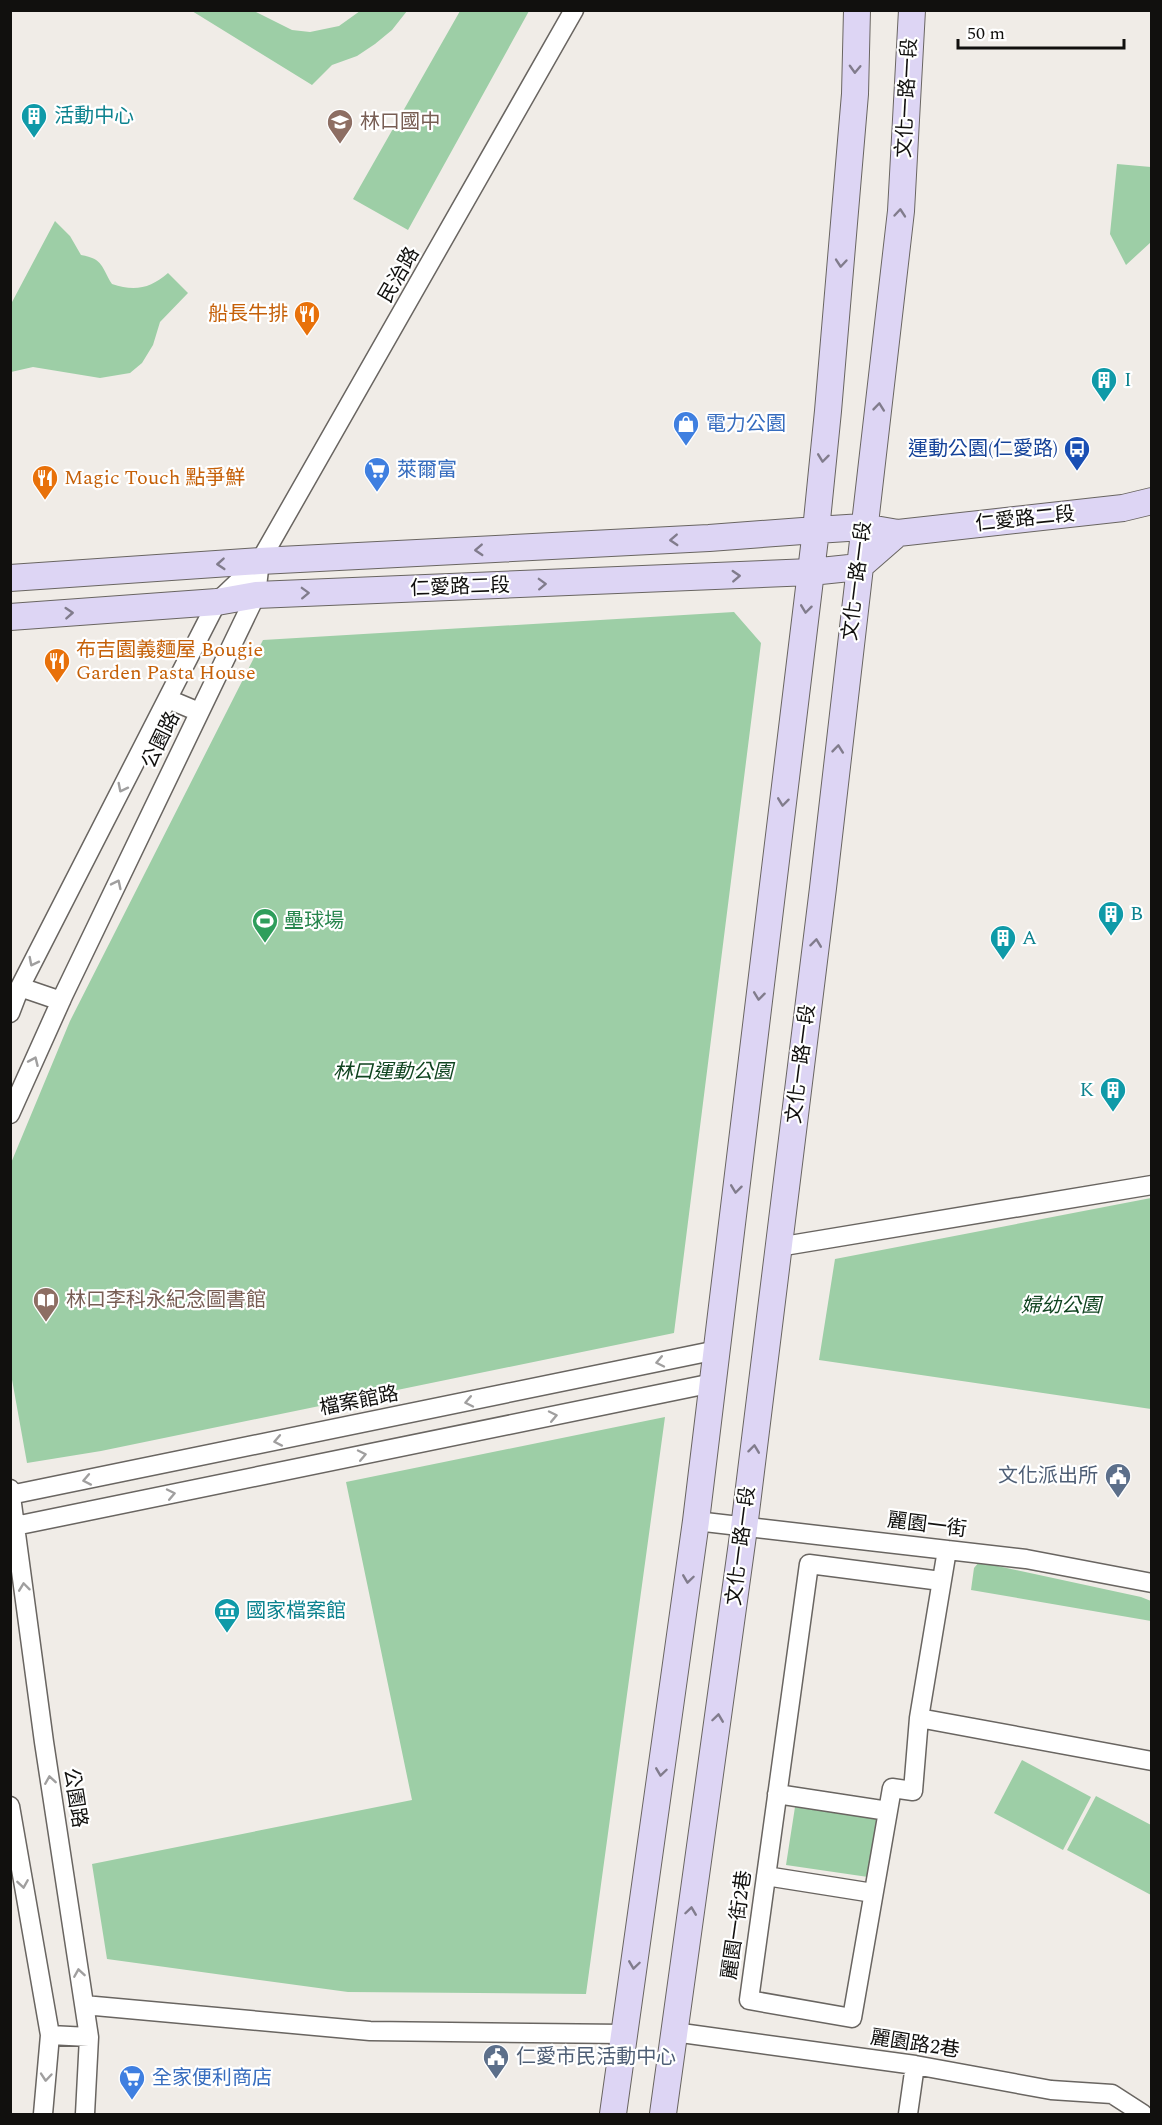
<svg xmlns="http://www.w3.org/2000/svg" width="1162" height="2125" viewBox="0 0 1162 2125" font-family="Spectral,'Noto Sans TC',serif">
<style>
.green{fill:#9dcea6}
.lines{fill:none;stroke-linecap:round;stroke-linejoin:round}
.street-casing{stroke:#696561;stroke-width:21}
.secondary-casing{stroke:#696561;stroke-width:28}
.street{stroke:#fff;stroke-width:18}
.secondary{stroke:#ddd5f4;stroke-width:26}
.oneway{stroke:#817c8c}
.oneway2{stroke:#a09f9f}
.labels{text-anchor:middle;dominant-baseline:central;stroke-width:4.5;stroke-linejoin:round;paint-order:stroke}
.street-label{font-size:20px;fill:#11100e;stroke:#fff}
.culture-label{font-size:20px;fill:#0d838f;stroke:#fff;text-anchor:start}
.education-label{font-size:20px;fill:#785e54;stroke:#fff;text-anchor:start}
.food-label{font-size:20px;fill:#c56008;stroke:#fff;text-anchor:start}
.shop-label{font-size:20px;fill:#366cbe;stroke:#fff;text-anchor:start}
.transit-label{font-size:20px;fill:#164399;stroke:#fff;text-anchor:end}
.leisure-label{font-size:20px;fill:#27864d;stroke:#fff;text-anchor:start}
.park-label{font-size:20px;font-style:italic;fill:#104420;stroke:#fff}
.service-label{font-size:20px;fill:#4e5e75;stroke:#fff;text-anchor:end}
</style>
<rect width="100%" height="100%" fill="#f0ece7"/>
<path class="green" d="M192 11H254L292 30 310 32 339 26 360 11H407L392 30 375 44 357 56 332 65 312 85Z
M460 11H529L408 230 353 199Z
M1117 164 1151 167V242L1126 265 1110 234Z
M55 221 70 236 81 255C104 259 101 267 112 284 135 292 151 288 168 273L188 293 160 322 153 345 142 363 130 373 100 378 33 367 11 372V304Z
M734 612 761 643 674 1333 101 1451 27 1463 11 1374V1163L70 1021 263 640Z
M1151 1198V1409L819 1360 835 1259Z
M665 1417 586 1994 348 1992 107 1959 92 1864 412 1800 346 1482Z
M979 1562 1141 1597 1151 1601V1621L971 1590 974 1568Z
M1022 1760 1091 1797 1063 1850 994 1813Z
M1096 1796 1151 1825V1895L1067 1850Z
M795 1807 877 1819 868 1877 786 1865Z"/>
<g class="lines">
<g class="street-casing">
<path id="street" d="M168 699 199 712
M20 987 61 1001
M10 1013 20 987 217 602 260 561 574 10
M10 1114 64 994 256 595 260 561
M778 1247 1152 1185
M10 1489 44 1742 89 2037 85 2114
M10 1495 717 1350
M696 1521 1026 1559 1152 1583
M10 1527 713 1383
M941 1581 809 1564 749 2000 852 2018 892 1788 913 1791 919 1718 947 1550
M919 1718 1152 1761
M777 1794 888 1811
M10 1806 50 2035 43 2114
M766 1876 873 1893
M84 2005 370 2031 624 2034
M674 2032 915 2065 1051 2090 1112 2094 1143 2114
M50 2035 89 2037
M908 2114 915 2065"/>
</g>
<g class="secondary-casing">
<path id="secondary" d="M10 578 260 561 709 538 816 530 863 527 898 533 1123 508 1152 501
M10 617 217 602 256 595 811 572 859 567 898 533
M613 2114 696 1521 816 530 828 411 855 94 857 10
M663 2114 744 1528 823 888 901 211 912 10"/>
</g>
<use href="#street" class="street"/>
<use href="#secondary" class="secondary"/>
</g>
<defs><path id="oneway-chevron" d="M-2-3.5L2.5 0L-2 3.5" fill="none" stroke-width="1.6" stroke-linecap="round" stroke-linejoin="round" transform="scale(1.5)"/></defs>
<g class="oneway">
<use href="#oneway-chevron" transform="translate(855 69) rotate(92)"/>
<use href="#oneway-chevron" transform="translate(900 213) rotate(-85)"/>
<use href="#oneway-chevron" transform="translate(841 263) rotate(95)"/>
<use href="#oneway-chevron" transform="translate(879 407) rotate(-84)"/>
<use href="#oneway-chevron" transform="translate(823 458) rotate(97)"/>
<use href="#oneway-chevron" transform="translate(674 540) rotate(177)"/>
<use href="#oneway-chevron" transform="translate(479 550) rotate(177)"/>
<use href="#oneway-chevron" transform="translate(221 564) rotate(176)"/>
<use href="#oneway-chevron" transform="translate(736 576) rotate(-3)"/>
<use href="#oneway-chevron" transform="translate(542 584) rotate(-2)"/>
<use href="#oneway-chevron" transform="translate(305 593) rotate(-2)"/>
<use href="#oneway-chevron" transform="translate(806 609) rotate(97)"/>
<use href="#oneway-chevron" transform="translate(69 613) rotate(-4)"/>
<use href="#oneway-chevron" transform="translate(838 749) rotate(-84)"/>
<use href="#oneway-chevron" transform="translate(783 802) rotate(97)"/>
<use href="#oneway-chevron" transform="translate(816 943) rotate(-83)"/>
<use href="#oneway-chevron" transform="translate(759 996) rotate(97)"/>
<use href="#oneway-chevron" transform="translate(736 1189) rotate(97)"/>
<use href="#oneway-chevron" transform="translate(754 1449) rotate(-83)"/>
<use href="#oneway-chevron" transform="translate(688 1579) rotate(98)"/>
<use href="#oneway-chevron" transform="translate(718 1718) rotate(-82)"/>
<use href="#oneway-chevron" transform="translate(661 1772) rotate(98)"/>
<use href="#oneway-chevron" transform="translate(691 1911) rotate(-82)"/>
<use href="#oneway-chevron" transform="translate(634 1965) rotate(98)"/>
</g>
<g class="oneway2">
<use href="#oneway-chevron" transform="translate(122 788) rotate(117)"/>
<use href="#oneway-chevron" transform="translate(117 884) rotate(-64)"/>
<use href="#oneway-chevron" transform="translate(33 962) rotate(117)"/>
<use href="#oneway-chevron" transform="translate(34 1061) rotate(-66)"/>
<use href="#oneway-chevron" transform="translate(660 1362) rotate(168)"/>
<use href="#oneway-chevron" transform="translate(469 1402) rotate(168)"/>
<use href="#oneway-chevron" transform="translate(553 1416) rotate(-12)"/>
<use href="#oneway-chevron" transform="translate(278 1441) rotate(169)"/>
<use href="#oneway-chevron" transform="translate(362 1455) rotate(-12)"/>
<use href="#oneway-chevron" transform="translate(87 1480) rotate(169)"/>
<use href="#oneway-chevron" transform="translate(171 1494) rotate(-12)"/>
<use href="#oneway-chevron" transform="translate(24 1587) rotate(-97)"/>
<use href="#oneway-chevron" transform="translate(50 1780) rotate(-99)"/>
<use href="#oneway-chevron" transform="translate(23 1884) rotate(81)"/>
<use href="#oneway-chevron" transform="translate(79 1973) rotate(-99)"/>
<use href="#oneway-chevron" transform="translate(46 2077) rotate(95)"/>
</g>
<defs>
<g id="building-pin" transform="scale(1.35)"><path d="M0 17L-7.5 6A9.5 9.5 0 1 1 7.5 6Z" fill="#0f9aa8" stroke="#fff"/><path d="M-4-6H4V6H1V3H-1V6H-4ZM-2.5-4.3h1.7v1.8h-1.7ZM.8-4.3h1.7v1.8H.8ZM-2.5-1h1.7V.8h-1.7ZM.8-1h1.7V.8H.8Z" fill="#fff"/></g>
<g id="school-pin" transform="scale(1.35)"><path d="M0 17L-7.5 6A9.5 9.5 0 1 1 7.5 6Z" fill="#8d6e63" stroke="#fff"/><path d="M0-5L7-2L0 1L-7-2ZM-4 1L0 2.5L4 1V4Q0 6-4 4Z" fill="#fff"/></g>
<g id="restaurant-pin" transform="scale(1.35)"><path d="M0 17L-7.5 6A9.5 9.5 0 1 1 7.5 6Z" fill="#e8710a" stroke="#fff"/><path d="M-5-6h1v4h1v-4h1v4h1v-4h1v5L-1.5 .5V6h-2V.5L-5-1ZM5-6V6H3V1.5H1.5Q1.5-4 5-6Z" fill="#fff"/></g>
<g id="shop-pin" transform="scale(1.35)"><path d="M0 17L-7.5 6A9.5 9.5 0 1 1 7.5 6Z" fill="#3f7fe0" stroke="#fff"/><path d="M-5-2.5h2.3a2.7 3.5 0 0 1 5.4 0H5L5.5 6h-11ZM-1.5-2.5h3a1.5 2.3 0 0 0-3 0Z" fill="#fff"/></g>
<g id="bus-pin" transform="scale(1.35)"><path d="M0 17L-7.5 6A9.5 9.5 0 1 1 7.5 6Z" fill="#1a4fb4" stroke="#fff"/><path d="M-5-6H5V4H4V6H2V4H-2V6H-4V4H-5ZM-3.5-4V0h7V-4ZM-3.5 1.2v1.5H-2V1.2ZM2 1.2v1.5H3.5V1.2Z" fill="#fff"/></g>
<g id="supermarket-pin" transform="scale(1.35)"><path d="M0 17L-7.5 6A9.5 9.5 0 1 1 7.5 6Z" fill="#3f7fe0" stroke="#fff"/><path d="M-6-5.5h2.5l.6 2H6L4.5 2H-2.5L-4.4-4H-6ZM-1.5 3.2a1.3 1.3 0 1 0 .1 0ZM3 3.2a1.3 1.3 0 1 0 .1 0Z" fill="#fff"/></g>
<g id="stadium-pin" transform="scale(1.35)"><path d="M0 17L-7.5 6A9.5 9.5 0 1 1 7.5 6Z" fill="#2e9e5b" stroke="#fff"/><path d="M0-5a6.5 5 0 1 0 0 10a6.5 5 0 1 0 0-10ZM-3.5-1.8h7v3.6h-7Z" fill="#fff"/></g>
<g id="library-pin" transform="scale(1.35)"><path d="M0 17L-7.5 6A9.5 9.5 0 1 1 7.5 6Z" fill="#8d6e63" stroke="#fff"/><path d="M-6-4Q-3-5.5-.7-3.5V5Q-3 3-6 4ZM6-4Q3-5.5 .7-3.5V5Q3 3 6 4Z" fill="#fff"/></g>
<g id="civic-pin" transform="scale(1.35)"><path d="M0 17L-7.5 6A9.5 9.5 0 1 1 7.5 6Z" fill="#5c6f8a" stroke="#fff"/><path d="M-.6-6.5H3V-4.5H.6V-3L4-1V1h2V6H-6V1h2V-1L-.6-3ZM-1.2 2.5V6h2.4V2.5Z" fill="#fff"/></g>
<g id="museum-pin" transform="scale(1.35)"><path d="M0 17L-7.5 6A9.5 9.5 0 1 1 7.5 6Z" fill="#0f9aa8" stroke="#fff"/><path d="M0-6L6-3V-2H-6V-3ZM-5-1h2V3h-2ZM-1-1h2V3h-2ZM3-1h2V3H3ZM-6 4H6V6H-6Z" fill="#fff"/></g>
</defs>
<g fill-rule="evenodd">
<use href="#building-pin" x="34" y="116"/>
<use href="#school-pin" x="340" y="122"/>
<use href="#restaurant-pin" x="307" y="314"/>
<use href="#building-pin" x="1104" y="380"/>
<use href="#shop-pin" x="686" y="424"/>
<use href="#bus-pin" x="1077" y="449"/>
<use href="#supermarket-pin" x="377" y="470"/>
<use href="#restaurant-pin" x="45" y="478"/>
<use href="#restaurant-pin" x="57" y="661"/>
<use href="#building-pin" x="1111" y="914"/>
<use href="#stadium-pin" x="265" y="921"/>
<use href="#building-pin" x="1003" y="938"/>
<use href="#building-pin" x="1113" y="1090"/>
<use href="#library-pin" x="46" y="1300"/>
<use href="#civic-pin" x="1118" y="1476"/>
<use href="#museum-pin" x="227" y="1611"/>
<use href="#civic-pin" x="496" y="2057"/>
<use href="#supermarket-pin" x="132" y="2078"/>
</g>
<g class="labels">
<g class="street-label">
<text transform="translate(907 98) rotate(-87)">文化一路一段</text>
<text transform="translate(399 275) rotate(-60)">民治路</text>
<text transform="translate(1025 519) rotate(-6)">仁愛路二段</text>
<text transform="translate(857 581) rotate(-83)">文化一路一段</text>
<text transform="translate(460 587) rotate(-2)">仁愛路二段</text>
<text transform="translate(161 740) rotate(-64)">公園路</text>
<text transform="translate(801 1064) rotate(-83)">文化一路一段</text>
<text transform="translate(359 1401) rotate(-11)">檔案館路</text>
<text transform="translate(927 1525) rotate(7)">麗園一街</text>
<text transform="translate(741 1546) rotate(-83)">文化一路一段</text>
<text transform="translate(75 1798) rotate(81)">公園路</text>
<text transform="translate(737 1925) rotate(-82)">麗園一街2巷</text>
<text transform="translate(915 2044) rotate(9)">麗園路2巷</text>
</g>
<g class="culture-label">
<text x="54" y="116">活動中心</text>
<text x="1124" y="380">I</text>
<text x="1130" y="914">B</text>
<text x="1022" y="938">A</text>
<text x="1094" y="1090" text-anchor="end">K</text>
<text x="246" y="1611">國家檔案館</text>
</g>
<g class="education-label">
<text x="360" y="122">林口國中</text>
<text x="66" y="1300">林口李科永紀念圖書館</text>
</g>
<g class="food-label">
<text x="288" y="314" text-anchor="end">船長牛排</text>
<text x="64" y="478">Magic Touch 點爭鮮</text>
<text x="76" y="650">布吉園義麵屋 Bougie<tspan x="76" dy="23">Garden Pasta House</tspan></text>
</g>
<g class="shop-label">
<text x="706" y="424">電力公園</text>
<text x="397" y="470">萊爾富</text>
<text x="152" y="2078">全家便利商店</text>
</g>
<g class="transit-label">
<text x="1058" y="449">運動公園(仁愛路)</text>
</g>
<g class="leisure-label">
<text x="284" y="921">壘球場</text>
</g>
<g class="park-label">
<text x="393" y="1072">林口運動公園</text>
<text x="1061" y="1306">婦幼公園</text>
</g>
<g class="service-label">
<text x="1098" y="1476">文化派出所</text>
<text x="516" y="2057" text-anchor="start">仁愛市民活動中心</text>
</g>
</g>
<rect width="1162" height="2125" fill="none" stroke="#11100e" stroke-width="24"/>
<path d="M958 39v9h166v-9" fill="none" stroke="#11100e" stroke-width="3"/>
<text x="967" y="39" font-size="18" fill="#11100e" stroke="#ffffff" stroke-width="4.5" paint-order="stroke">50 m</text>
</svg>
